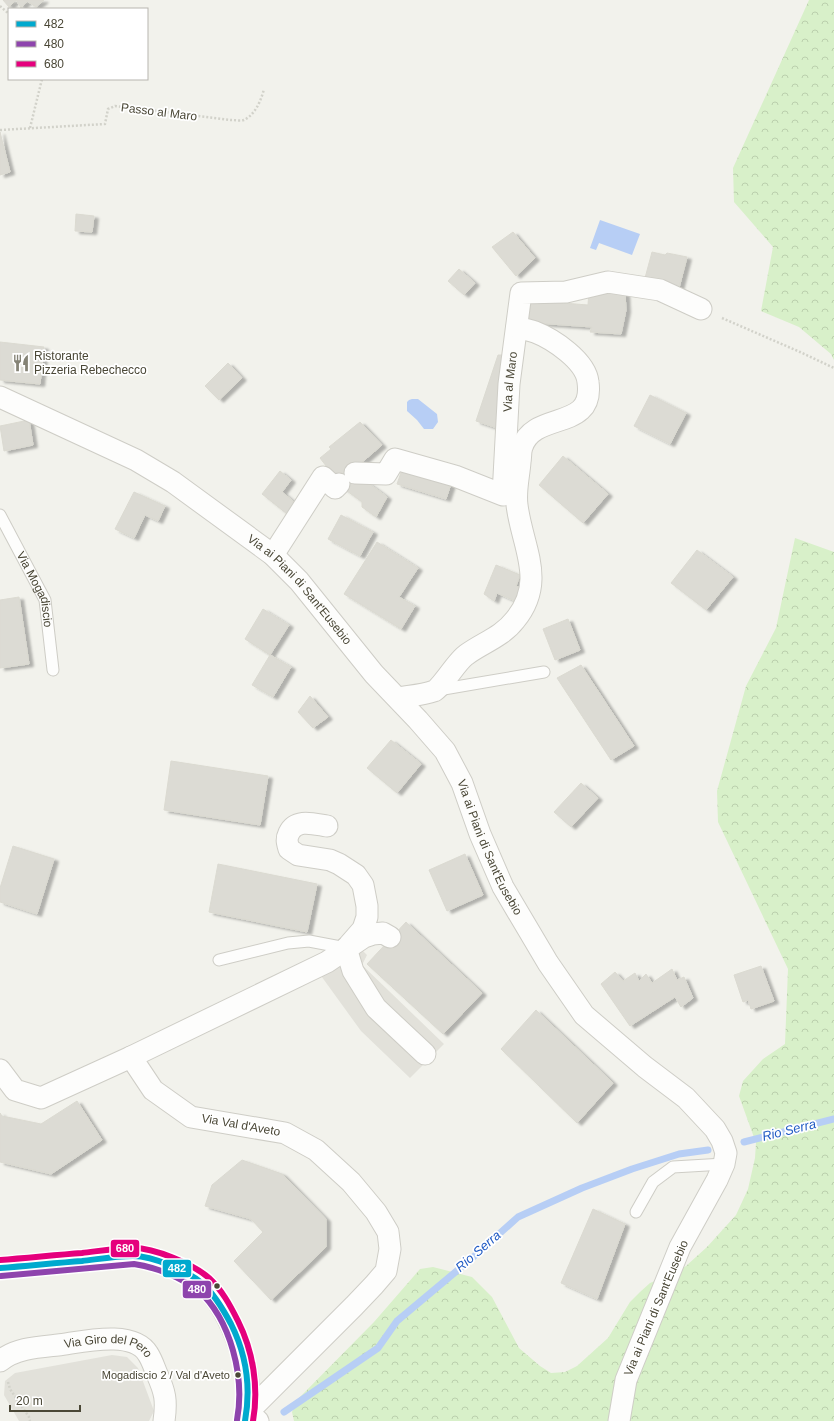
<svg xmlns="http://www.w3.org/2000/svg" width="834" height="1421" viewBox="0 0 834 1421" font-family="Arial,sans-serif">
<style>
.forest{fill:url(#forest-crowns)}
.parking{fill:#e2e1da}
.water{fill:#b7cef5}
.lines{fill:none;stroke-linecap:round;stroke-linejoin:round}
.stream{stroke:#b7cef5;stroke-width:7}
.building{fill:#dcdbd4;stroke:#dbdad1;filter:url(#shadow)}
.lane-casing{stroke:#cecdc6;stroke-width:13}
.street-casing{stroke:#cecdc6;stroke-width:23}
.secondary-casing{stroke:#d2d2c2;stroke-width:24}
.path{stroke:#d2d2ca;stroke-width:2.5;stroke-dasharray:2 2;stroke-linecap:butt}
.lane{stroke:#fdfdfc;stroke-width:11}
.street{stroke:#fdfdfc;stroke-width:21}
.secondary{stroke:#f7f7ef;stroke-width:22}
.bus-1-casing{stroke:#fff;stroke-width:9}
.bus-2-casing{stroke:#fff;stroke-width:9}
.bus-3-casing{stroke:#fff;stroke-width:9}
.bus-1{stroke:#00a9ce;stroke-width:6}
.bus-2{stroke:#8e44ad;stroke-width:6}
.bus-3{stroke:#e5007d;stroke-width:6}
.bus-dot{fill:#4a4736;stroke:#fff;stroke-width:1.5}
.labels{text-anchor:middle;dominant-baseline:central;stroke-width:3.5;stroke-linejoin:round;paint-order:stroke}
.bus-label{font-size:11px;fill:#4a4736;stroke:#fff;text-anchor:end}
.street-label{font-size:12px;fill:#4a4736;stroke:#fff}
.poi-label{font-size:12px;fill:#4a4736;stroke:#fff;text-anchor:start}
.water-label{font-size:13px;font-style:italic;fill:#215bc4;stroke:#fff}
.line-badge{stroke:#fff;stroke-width:1.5}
.badge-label{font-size:11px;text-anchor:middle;font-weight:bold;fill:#fff}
</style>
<defs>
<pattern id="forest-crowns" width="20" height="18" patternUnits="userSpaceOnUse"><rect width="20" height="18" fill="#d8f0c9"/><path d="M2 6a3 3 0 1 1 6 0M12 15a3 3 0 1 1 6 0" fill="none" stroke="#bbcfad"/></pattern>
<filter id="shadow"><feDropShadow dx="4.5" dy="2.5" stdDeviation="1" flood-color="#0004"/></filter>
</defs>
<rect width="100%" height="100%" fill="#f2f2ec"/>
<path class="forest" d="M809 0H834V360L831 354 799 327 761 311 773 247 734 202 733 168Z
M795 538 834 552V1421H294L292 1412 298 1399 374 1322 420 1269 433 1267 472 1277 492 1297 519 1348 540 1366 551 1373 565 1372 577 1366 608 1338 630 1302 640 1292 650 1283 675 1273 686 1266 707 1247 736 1215 748 1189 755 1158 756 1143 739 1096 743 1081 763 1059 785 1044 788 969 718 822 717 791 746 686 776 628Z"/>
<path class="parking" d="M361 949 367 955 362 965 444 1044 410 1078 361 1031 319 973Z
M112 1355 127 1357 138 1368 154 1411 149 1421H19L4 1395 5 1381 15 1373Z"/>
<path class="water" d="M600 220 640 234 632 255 599 243 596 250 590 248Z
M412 399H418L437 414 438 422 433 429H424L417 420 407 411V402L409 400Z"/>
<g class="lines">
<path class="stream" d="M744 1142 834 1119
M284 1412 378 1348 397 1321 471 1259 518 1217 582 1188 632 1169 679 1154 708 1150"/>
</g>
<path class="building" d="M3 0H44L36 7 27 1 21 8 16 0 9 7Z
M0 132 10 172 0 175Z
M76 214 94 216 92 232 75 231Z
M513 232 535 258 516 276 492 247Z
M652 252 665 255 667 253 687 257 679 288 645 278Z
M459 269 475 283 464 295 448 281Z
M589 290 625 293 626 310 621 334 590 332 592 327 522 322 525 300 588 305Z
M0 342 44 347 40 384 0 380Z
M498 355H511L503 430 476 421Z
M228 363 242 378 219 400 205 386Z
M650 395 686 413 670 444 634 426Z
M29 420 33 445 4 451 0 426Z
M360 422 382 445 353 470 356 474 387 497 376 517 362 507V502L343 488 320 458 331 449 329 447Z
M563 456 608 494 583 523 539 485Z
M404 464 453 478 446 499 397 484Z
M280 471 291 480 282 492 301 508 292 518 262 494Z
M134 492 165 506 158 521 145 515 134 538 115 529Z
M341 515 373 532 360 556 328 539Z
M377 542 418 568 399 597 415 606 401 629 344 594Z
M697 550 733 577 706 610 671 583Z
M496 565 520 575 516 586 521 588 515 601 497 593 494 601 484 594Z
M19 597 29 664 0 668V600Z
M263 609 289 625 270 655 245 639Z
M568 619 580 650 555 660 543 629Z
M270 655 291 667 273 697 252 685Z
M581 665 634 746 611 760 557 678Z
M310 696 328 717 313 728 298 712Z
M391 740 421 764 397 793 367 768Z
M171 761 268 776 260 825 164 810Z
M581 783 598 798 571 827 554 812Z
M13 846 54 859 37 914 0 902V888Z
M465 854 483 895 447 911 429 870Z
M218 864 317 884 307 932 209 912Z
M406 922 482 993 443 1034 367 964Z
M761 966 774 1001 751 1009 748 1000 743 1002 734 975Z
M672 969 677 980 684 977 693 998 681 1007 675 997 630 1026 601 984 615 972 623 981 635 973 639 981 646 974 652 983Z
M536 1010 613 1083 577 1123 501 1049Z
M77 1101 102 1140 51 1174 0 1162V1113L2 1116 41 1124Z
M242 1160 282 1174 326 1219V1247L271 1300 234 1261 263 1232 251 1219 205 1206 212 1185Z
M593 1209 625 1224 597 1299 561 1283Z"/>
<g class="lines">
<g class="lane-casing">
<g id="lane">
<path id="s1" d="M0 515 45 600 53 670"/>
<path d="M438 690 544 672"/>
<path d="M219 960 288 943 309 941 346 948"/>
<path d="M636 1212 653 1182 673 1167 724 1164"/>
</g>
</g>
<g class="street-casing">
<g id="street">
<path id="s2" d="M0 397 136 460 173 482 273 555 299 581 374 674 418 720 445 751 462 783 480 834 503 887 548 963 584 1015 645 1067 686 1098 715 1129 722 1141 726 1153 724 1164 717 1180 680 1247 626 1380 619 1421"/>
<path id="s3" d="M355 473 386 474 395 459 455 476 503 495 509 384 521 293 566 292 608 282 660 290 701 309"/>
<path d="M273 555 323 477 335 488 339 484"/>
<path d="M398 698C409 696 423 695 434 691 442 687 457 661 466 655 482 643 502 637 515 620 547 581 522 547 517 505 515 491 519 476 520 462 521 458 520 452 522 447 534 410 595 432 588 382 586 361 553 339 535 332 529 330 523 329 517 327"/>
<path d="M327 826C314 824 296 818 289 833 286 839 287 842 289 849L298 855 330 860 339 864 356 875 363 885 367 906V917L363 929 349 945"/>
<path d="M346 948 353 971 376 1008 425 1054"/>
<path d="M0 1070 15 1090 41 1098 131 1057"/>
<path id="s4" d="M0 1361C16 1348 39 1347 58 1345 82 1342 133 1329 148 1354 152 1360 154 1367 157 1374 165 1392 167 1400 164 1421"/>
<path d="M258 1421 247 1413 354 1306 374 1285 386 1271 390 1249 388 1232 376 1212 351 1182 316 1150 285 1133 191 1117 153 1090 131 1057 327 962 364 937 373 934 383 933 390 937"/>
</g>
</g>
<g class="secondary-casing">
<path id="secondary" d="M0 1268 134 1256C156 1259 171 1263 190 1276 194 1278 199 1281 203 1284 234 1311 257 1381 245 1421"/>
</g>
<path class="path" d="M0 6 9 14
M30 128 42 79
M0 130 105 124 108 109 115 106 231 120C235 120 240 121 244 120 256 114 261 100 264 89
M722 318 800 352 834 368
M8 1382 10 1389 29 1417 30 1421"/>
<use href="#lane" class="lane"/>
<use href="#street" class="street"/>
<use href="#secondary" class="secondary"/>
<g class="bus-1-casing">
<path id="bus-1" d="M0 1268C27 1266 55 1263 82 1261 99 1259 116 1256 133 1256 153 1256 188 1271 203 1284 215 1295 223 1309 231 1324 246 1354 251 1388 245 1421"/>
</g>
<g class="bus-2-casing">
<path id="bus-2" d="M1 1276 134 1264C153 1267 168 1272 185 1282 189 1285 194 1287 198 1290 231 1320 245 1377 237 1420"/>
</g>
<g class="bus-3-casing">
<path id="bus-3" d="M0 1260C27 1258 55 1255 82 1253 99 1251 116 1248 133 1248 155 1248 193 1264 209 1278 222 1290 230 1305 238 1321 253 1351 259 1387 253 1421"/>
</g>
<use href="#bus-1" class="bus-1"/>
<use href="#bus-2" class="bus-2"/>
<use href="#bus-3" class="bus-3"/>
</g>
<defs>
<g id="restaurant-bare" transform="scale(1.38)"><path d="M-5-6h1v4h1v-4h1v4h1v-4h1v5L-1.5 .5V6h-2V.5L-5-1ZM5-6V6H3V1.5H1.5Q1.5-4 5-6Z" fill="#858376" stroke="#fff" stroke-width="2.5" paint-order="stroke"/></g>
</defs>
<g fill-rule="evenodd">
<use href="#restaurant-bare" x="21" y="363"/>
</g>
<g class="bus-dot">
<circle cx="217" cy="1286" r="3.5"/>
<circle cx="238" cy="1375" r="3.5"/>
</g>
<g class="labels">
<g class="bus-label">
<text x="230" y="1375">Mogadiscio 2 / Val d'Aveto</text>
</g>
<g class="street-label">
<text transform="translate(159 112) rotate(7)">Passo al Maro</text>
<text stroke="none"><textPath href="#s3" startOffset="276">Via al Maro</textPath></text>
<text stroke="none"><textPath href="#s1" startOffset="83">Via Mogadiscio</textPath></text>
<text stroke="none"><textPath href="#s2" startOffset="360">Via ai Piani di Sant'Eusebio</textPath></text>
<text stroke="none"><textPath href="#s2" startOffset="684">Via ai Piani di Sant'Eusebio</textPath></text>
<text transform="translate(241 1125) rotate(10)">Via Val d'Aveto</text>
<text transform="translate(656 1308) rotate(-67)">Via ai Piani di Sant'Eusebio</text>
<text stroke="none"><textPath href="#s4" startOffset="113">Via Giro del Pero</textPath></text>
</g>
<g class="poi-label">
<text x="34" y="356">Ristorante<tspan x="34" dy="14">Pizzeria Rebechecco</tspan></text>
</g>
<g class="water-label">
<text transform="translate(789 1130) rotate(-14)">Rio Serra</text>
<text transform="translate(478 1251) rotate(-41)">Rio Serra</text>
</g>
</g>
<g class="line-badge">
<rect x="110" y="1239" width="30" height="19" rx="4" fill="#e5007d"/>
<rect x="162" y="1259" width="30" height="19" rx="4" fill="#00a9ce"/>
<rect x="182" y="1280" width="30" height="19" rx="4" fill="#8e44ad"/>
</g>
<g class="badge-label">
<text x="125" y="1252">680</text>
<text x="177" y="1272">482</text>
<text x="197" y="1293">480</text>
</g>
<rect x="8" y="8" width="140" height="72" fill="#ffffff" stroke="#b7b5af"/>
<rect x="16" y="21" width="20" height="6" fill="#00a9ce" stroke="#b7b5af"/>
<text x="44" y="28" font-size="12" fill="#4a4736">482</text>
<rect x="16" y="41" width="20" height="6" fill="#8e44ad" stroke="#b7b5af"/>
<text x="44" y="48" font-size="12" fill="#4a4736">480</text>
<rect x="16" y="61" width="20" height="6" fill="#e5007d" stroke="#b7b5af"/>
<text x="44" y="68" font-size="12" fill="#4a4736">680</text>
<path d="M10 1405v6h70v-6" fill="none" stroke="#4a4736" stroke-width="2"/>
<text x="16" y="1405" font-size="12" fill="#4a4736" stroke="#ffffff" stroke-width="3" paint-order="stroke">20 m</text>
</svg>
